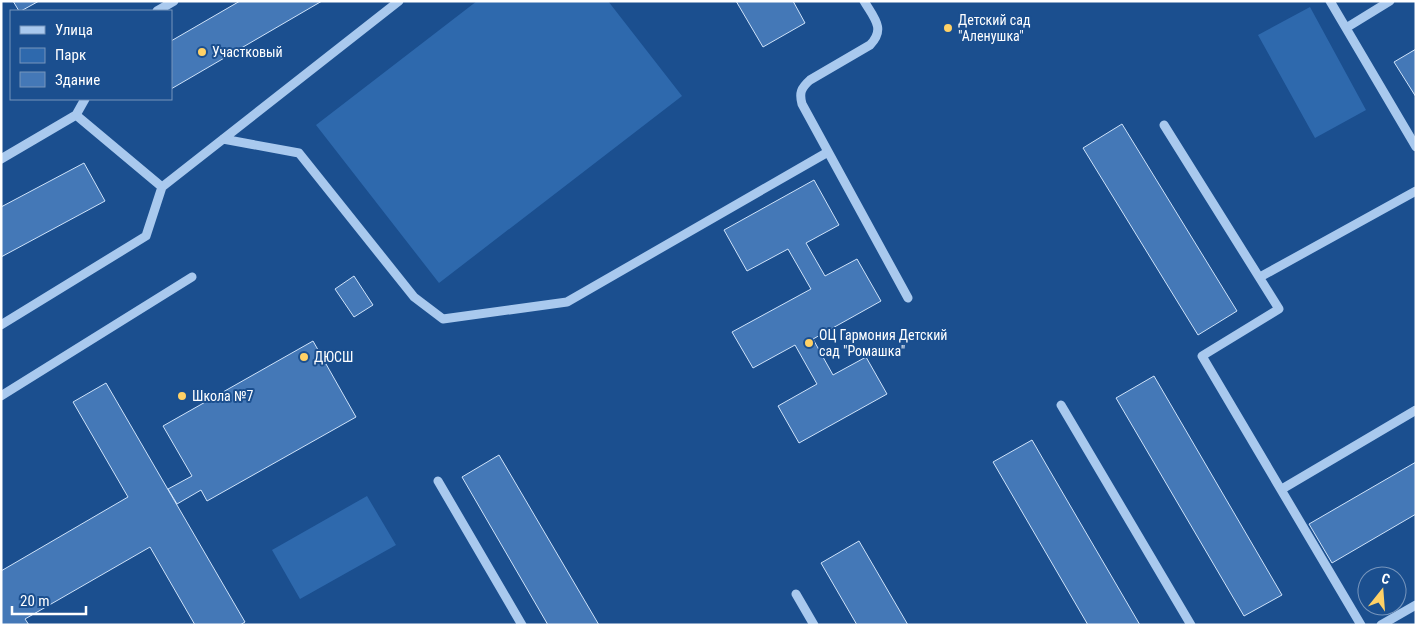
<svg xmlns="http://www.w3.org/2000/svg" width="1417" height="626" viewBox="0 0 1417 626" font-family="'Roboto Condensed',sans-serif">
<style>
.green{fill:#2e69ad}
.building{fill:#4478b7;stroke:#cfe3fa}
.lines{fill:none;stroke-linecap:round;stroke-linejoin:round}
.minor{stroke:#a9c9ee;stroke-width:9}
.poi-dot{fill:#ffd166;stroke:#1b4f8f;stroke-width:2}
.labels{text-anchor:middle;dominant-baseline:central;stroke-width:4;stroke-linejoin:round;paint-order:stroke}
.poi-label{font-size:14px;fill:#fff;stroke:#1b4f8f;text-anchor:start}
</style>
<rect width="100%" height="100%" fill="#1b4f8f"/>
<path class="green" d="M477 1H608L682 96 439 283 316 125Z
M1310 7 1366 110 1315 138 1258 35Z
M367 496 396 545 300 599 272 550Z"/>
<path class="building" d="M13 1H39L21 11H19Z
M240 1H322L171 89V41Z
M736 1H793L805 23 763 47Z
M1416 49V97L1394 62Z
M1122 124 1237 311 1198 335 1083 148Z
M84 163 105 201 1 257V207Z
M814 180 839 225 806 243 825 276 857 259 881 301 813 339 833 375 866 357 887 394 799 443 778 406 817 384 795 345 753 368 732 332 811 289 788 249 747 271 724 230Z
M354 276 373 305 354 317 335 289Z
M313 341 356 417 207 501 201 490 177 504 168 489 192 476 163 426Z
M1154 376 1282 595 1244 616 1116 398Z
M106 383 245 622 240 625H195L150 547 25 619 29 625H1V571L128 497 73 402Z
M1032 440 1047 466 1140 625H1088L993 462Z
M499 455 599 625H548L462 477Z
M1416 462V514L1332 563 1309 524Z
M859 541 908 625H857L821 563Z"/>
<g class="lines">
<path class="minor" d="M864 1C874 18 886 29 870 45L810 80C801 88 799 93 802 104L908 298
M1330 1 1416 147
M157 11 174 1
M1346 28 1390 1
M76 115 162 187 399 1
M1164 125 1279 309 1202 356 1361 625
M223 139 299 153 414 297 443 319 567 302 828 152
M1 159 76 115 85 99
M1260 277 1416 191
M1 325 146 236 162 187
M1 396 192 277
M1061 405 1191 625
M438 481 522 625
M1282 489 1416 410
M796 594 814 625
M1381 625 1416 605"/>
</g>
<g class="poi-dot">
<circle cx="948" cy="28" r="5"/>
<circle cx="202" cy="52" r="5"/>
<circle cx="809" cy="343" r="5"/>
<circle cx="304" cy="357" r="5"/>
<circle cx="182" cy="396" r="5"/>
</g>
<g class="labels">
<g class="poi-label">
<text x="958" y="20">Детский сад<tspan x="958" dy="16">"Аленушка"</tspan></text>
<text x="212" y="52">Участковый</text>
<text x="819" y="335">ОЦ Гармония Детский<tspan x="819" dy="16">сад "Ромашка"</tspan></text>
<text x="314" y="357">ДЮСШ</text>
<text x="192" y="396">Школа №7</text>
</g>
</g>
<rect width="1417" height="626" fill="none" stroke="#ffffff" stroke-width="5"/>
<rect x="10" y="10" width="162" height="90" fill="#1b4f8f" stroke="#7695bc"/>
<rect x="20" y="26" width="25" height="8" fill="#a9c9ee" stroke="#7695bc"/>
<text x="55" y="35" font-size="15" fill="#ffffff">Улица</text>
<rect x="20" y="48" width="25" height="15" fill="#2e69ad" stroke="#7695bc"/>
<text x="55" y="60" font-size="15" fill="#ffffff">Парк</text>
<rect x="20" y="72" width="25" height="15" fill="#4478b7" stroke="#7695bc"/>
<text x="55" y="85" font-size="15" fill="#ffffff">Здание</text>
<g transform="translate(1382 591) rotate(17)"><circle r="24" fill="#1b4f8f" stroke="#7695bc"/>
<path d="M0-4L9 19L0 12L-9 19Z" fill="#ffd166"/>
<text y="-8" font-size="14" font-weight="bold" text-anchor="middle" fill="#ffffff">С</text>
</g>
<path d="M12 606v8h74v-8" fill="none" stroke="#ffffff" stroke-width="2.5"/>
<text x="20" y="606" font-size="15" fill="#ffffff" stroke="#1b4f8f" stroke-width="4" paint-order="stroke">20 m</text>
</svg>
